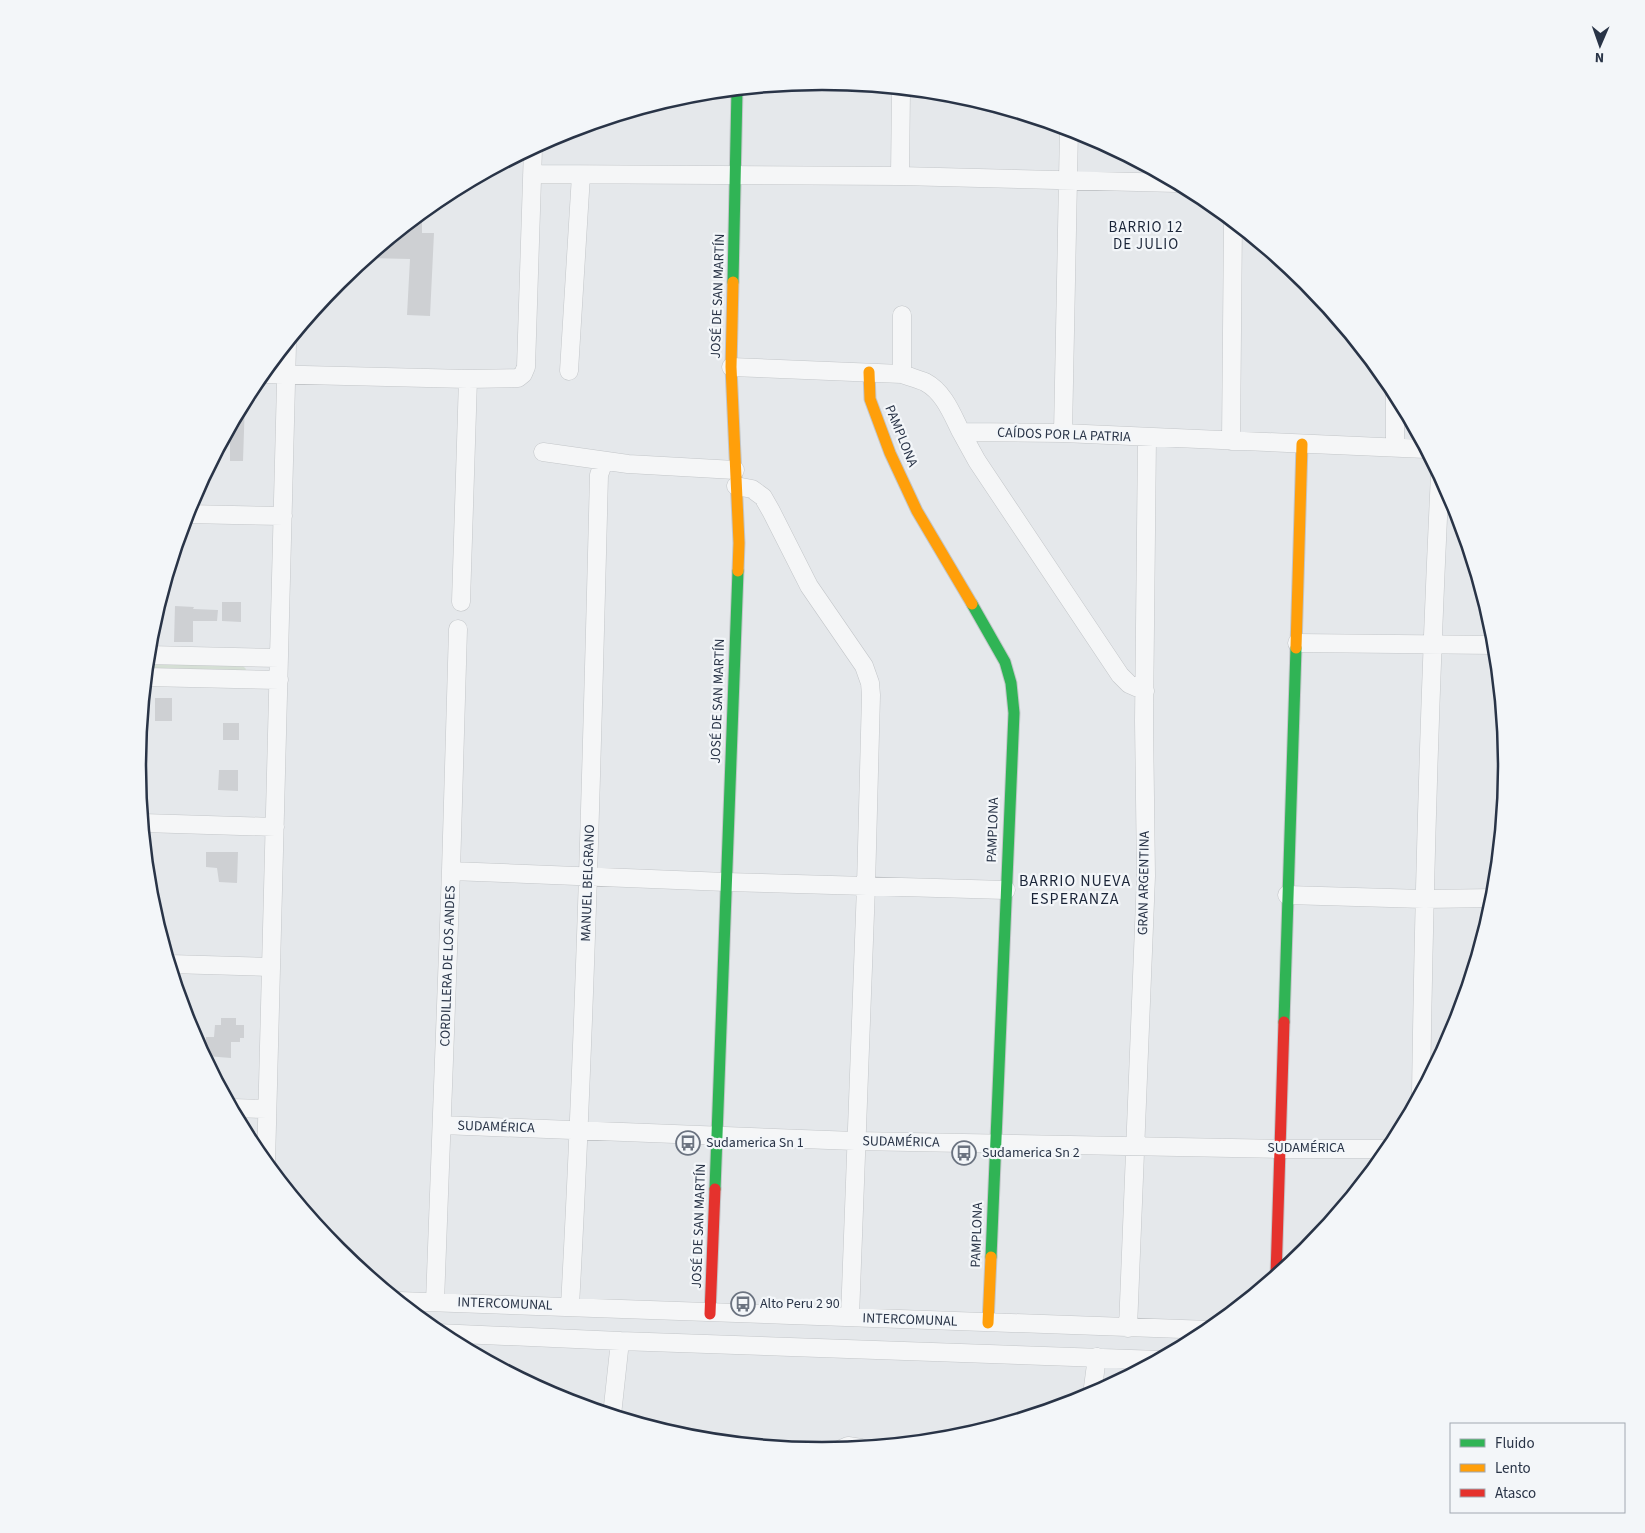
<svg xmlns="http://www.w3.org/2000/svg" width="1645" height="1533" viewBox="0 0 1645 1533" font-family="'Source Sans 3',sans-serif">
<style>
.green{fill:#d5dfd5}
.building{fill:#ced0d3}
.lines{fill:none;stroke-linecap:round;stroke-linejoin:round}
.street-casing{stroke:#c3c6c9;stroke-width:19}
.fast-casing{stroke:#c3c6c9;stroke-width:13}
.slow-casing{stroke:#c3c6c9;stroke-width:13}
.jam-casing{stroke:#c3c6c9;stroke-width:13}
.street{stroke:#f5f6f7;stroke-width:18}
.fast{stroke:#30b455;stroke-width:11}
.slow{stroke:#ff9f0a;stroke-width:11}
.jam{stroke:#e5322d;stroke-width:11}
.labels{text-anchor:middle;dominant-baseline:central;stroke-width:4.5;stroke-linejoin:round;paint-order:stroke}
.street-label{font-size:14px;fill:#293447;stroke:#f3f6f9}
.poi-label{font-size:14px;fill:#293447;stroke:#f3f6f9;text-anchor:start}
.neighbourhood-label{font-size:15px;letter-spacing:1px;fill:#1b2538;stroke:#f3f6f9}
.quarter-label{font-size:16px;letter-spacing:1px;fill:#1b2538;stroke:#f3f6f9}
.rim{fill:none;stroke:#293447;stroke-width:2.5}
</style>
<rect width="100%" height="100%" fill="#e5e8eb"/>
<path class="green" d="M147 663 243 666 246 669 245 671 147 669Z"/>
<path class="building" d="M411 222H422V233H434L430 316 407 315 410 259 367 258Z
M245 401 243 461H230V429Z
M222 602H241V622L222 621Z
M175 606 194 607 193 609 218 610 217 621H193V642H174Z
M155 698H172V721H155Z
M223 723H239V740H223Z
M219 770H238V791L218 790Z
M206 852H238L237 883 219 882 217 868 206 867Z
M221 1018H236V1025H244V1038H240V1042H231V1058L206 1056V1037H214L215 1025H221Z"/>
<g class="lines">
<g class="street-casing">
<path id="street" d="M532 174 900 176 1177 183
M900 176 901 89
M902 315V374
M731 367 902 374C910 377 918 379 925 382 944 392 952 414 961 432L1063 433 1426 449
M569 371 581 175
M263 374 468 379 518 378 523 374 526 367 533 148
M961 432 977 461 1120 675 1129 684 1145 691
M1063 433 1069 129
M1231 441 1233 221
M1395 447V392
M543 452 628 464 735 470
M736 486 752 489 763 497 771 511 809 586 864 666 870 683 871 695 866 886 850 1317
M187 514 283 516
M461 602 468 379
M1297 643 1496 645
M148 655 279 658
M146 677 279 680
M143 823 275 827
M451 871 726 882 1006 890
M1287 895 1424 899 1495 898
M170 964 271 967
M1421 1094C1424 887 1430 681 1440 475
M232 1108 267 1109
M442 1125 855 1141 1280 1149H1391
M266 1163 287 344
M399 1301 1210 1330
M435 1302 451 871 458 629
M570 1306C585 1030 592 753 599 475L604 461
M1128 1328 1146 876 1144 721 1147 437
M437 1333 620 1341 1160 1360
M1092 1395 1097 1357
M612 1415 620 1341
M839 1450 848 1446 861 1448"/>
</g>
<g class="fast-casing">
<path id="fast" d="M733 282 737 90
M972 604 1005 662 1011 683 1014 713 991 1257
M1284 1022 1296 648
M715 1189 738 571"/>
</g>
<g class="slow-casing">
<path id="slow" d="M733 282 731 367 739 543 738 571
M869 372 870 399 890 453 917 511 972 604
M1296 648 1302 444
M988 1323 991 1257"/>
</g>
<g class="jam-casing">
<path id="jam" d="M1276 1276 1284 1022
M710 1314 715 1189"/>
</g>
<use href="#street" class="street"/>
<use href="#fast" class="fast"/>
<use href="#slow" class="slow"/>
<use href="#jam" class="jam"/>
</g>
<defs>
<g id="bus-ring" transform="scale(1.25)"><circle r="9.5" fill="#f3f6f9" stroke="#6b7380" stroke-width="1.5"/><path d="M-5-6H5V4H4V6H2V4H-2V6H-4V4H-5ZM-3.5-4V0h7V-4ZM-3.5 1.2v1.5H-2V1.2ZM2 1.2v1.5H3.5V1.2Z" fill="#6b7380"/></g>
</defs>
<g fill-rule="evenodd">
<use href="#bus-ring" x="688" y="1143"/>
<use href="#bus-ring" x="964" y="1153"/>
<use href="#bus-ring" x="743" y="1304"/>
</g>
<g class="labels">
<g class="street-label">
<text transform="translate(718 296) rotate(-88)">JOSÉ DE SAN MARTÍN</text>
<text transform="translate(1064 435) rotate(2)">CAÍDOS POR LA PATRIA</text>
<text transform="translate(901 436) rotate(68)">PAMPLONA</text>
<text transform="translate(718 701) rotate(-88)">JOSÉ DE SAN MARTÍN</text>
<text transform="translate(993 830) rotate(-88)">PAMPLONA</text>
<text transform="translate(588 883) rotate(-88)">MANUEL BELGRANO</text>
<text transform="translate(1144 883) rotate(-89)">GRAN ARGENTINA</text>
<text transform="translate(448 966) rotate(-88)">CORDILLERA DE LOS ANDES</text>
<text transform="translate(496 1127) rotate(2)">SUDAMÉRICA</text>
<text transform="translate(901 1142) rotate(1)">SUDAMÉRICA</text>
<text x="1306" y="1148">SUDAMÉRICA</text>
<text transform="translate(699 1226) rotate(-88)">JOSÉ DE SAN MARTÍN</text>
<text transform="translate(977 1235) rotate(-88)">PAMPLONA</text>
<text transform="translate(505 1304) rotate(2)">INTERCOMUNAL</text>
<text transform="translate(910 1320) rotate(2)">INTERCOMUNAL</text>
</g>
<g class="poi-label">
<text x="706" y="1143">Sudamerica Sn 1</text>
<text x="982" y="1153">Sudamerica Sn 2</text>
<text x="760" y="1304">Alto Peru 2 90</text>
</g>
<g class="neighbourhood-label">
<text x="1146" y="227">BARRIO 12<tspan x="1146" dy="17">DE JULIO</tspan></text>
</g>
<g class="quarter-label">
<text x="1075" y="881">BARRIO NUEVA<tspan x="1075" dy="18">ESPERANZA</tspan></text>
</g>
</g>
<path d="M0 0H1645V1533H0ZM146 766a676 676 0 1 1 1352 0a676 676 0 1 1-1352 0Z" fill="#f3f6f9" fill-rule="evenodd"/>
<path class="rim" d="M146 766a676 676 0 1 1 1352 0a676 676 0 1 1-1352 0Z"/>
<rect x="1450" y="1423" width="175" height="90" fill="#f3f6f9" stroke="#a2a8b2"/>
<rect x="1460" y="1439" width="25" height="8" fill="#30b455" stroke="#a2a8b2"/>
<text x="1495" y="1448" font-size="15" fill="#293447">Fluido</text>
<rect x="1460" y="1464" width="25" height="8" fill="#ff9f0a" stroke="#a2a8b2"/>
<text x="1495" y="1473" font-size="15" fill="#293447">Lento</text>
<rect x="1460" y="1489" width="25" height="8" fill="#e5322d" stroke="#a2a8b2"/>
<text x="1495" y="1498" font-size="15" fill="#293447">Atasco</text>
<g transform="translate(1600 45) rotate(182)" stroke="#f3f6f9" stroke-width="4" paint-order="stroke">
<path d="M0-4L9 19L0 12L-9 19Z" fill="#293447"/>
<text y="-8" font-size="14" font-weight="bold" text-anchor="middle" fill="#293447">N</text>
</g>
</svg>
